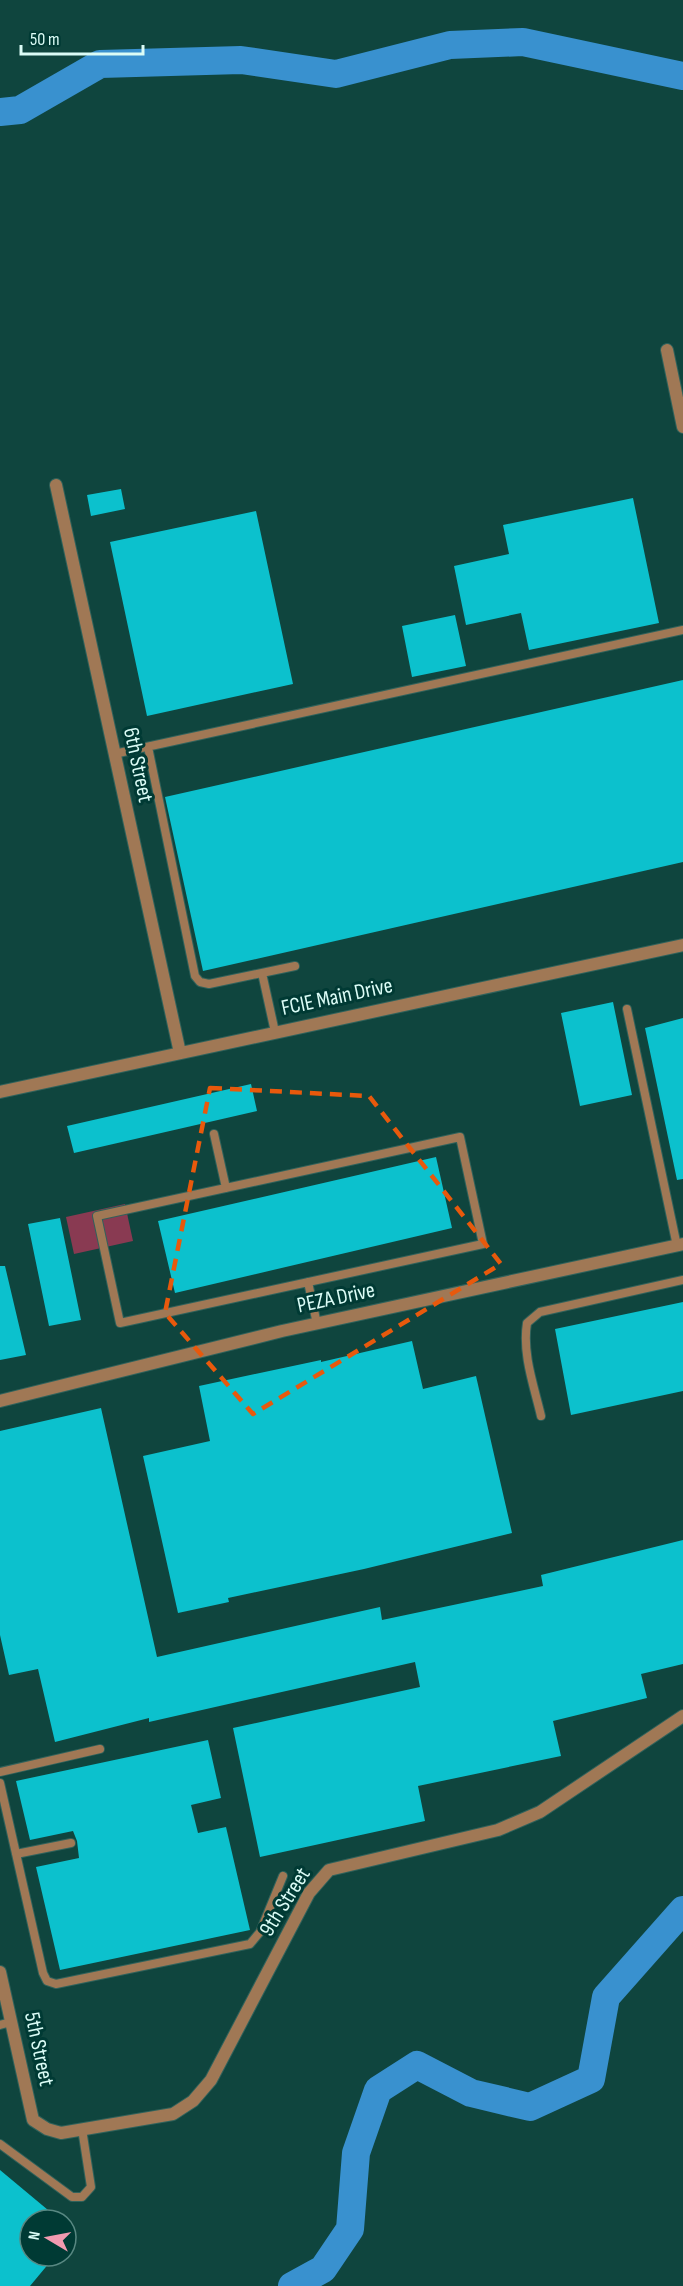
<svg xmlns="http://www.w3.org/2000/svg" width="683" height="2286" viewBox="0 0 683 2286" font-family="'Sofia Sans Condensed',sans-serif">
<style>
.green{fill:#893a52}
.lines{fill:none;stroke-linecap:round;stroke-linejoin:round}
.river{stroke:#3991cf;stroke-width:28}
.building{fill:#0cc1cd}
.lane-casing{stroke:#30625b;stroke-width:10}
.street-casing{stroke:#30625b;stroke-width:14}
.lane{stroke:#a07855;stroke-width:8}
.street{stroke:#a07855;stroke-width:12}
.marked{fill:none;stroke:#e8590c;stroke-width:4.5;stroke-dasharray:12 8;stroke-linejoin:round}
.labels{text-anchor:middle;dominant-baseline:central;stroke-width:6;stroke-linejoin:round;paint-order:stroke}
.street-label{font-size:22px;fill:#dbfcf6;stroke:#003a34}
</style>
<rect width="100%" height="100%" fill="#0f453e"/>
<path class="green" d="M125 1204 133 1241 74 1254 66 1217Z"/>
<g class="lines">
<path class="river" d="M0 112 20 110 100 64 241 60 336 74 450 45 523 42 683 76
M292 2286 323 2269 350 2229 356 2153 378 2090 417 2065 471 2093 530 2107 591 2079 606 1997 683 1910"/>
</g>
<path class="building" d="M121 489 125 509 91 516 87 495Z
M633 498 659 623 529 650 521 613 466 625 454 566 509 554 503 525Z
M256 511 293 684 147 716 110 542Z
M455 615 466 666 412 677 402 626Z
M683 680V862L203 971 165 797Z
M613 1002 632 1095 580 1106 561 1013Z
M683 1018V1179L677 1180 645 1028Z
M251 1084 257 1111 74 1153 67 1126Z
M436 1157 452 1228 175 1293 158 1221Z
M60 1218 81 1320 49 1326 28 1224Z
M0 1266H5L26 1355 0 1360Z
M683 1302V1391L571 1415 555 1329Z
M412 1341 423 1389 476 1376 512 1533 364 1569 228 1598 229 1602 178 1613 143 1456 210 1441 199 1386 321 1360V1362Z
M101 1408 157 1657 380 1607 382 1620 543 1586 541 1575 683 1540V1664L641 1674 647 1698 553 1721 561 1756 418 1786 425 1821 260 1857 233 1728 420 1687 415 1662 149 1722V1718L55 1742 38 1669 9 1675 0 1635V1431Z
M208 1740 221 1798 191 1805 198 1833 226 1827 250 1930 60 1970 36 1867 79 1858 77 1841 73 1831 30 1840 16 1781Z
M0 2170 60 2220H30V2256H55L30 2286H0Z"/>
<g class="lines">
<g class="lane-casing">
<path id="lane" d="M148 747 195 976 200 982 209 984 295 966
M114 754 683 630
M262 973 275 1032
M627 1009 677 1246
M214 1134 226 1188
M460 1137 483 1244 120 1323 97 1216Z
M308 1282 317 1324
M541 1416C534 1386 522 1354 527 1323L540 1312 683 1280
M0 1772 100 1749
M0 1783 43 1973 47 1981 56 1984 250 1944 260 1932 283 1876
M16 1854 71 1843
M0 2025 11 2022
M0 2144 72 2197H82L91 2187 82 2129"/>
</g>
<g class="street-casing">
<path id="street" d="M667 350 683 427
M56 485 180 1053
M0 1092 683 945
M0 1401 282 1331 683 1244
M0 1972 33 2120 47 2129 61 2133 173 2114 193 2101 211 2080 309 1893 329 1870 498 1830 540 1812 683 1716"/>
</g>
<use href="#lane" class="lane"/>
<use href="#street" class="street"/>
</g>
<path class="marked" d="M210 1088 369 1096 501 1264 253 1414 165 1313Z"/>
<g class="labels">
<g class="street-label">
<text transform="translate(138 765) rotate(78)">6th Street</text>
<text transform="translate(337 997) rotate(-12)">FCIE Main Drive</text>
<text transform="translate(336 1298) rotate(-12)">PEZA Drive</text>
<text transform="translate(285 1902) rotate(-58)">9th Street</text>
<text transform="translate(39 2049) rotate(78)">5th Street</text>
</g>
</g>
<g transform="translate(48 2238) rotate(280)"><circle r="28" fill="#003a34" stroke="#588882" stroke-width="1.5"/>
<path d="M0-4.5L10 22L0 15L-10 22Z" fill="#f19ab0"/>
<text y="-9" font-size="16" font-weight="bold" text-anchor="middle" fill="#dbfcf6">N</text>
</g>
<path d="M21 45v9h122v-9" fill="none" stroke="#dbfcf6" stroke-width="3"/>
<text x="30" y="45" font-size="18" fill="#dbfcf6" stroke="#003a34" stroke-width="4.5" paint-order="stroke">50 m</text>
</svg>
